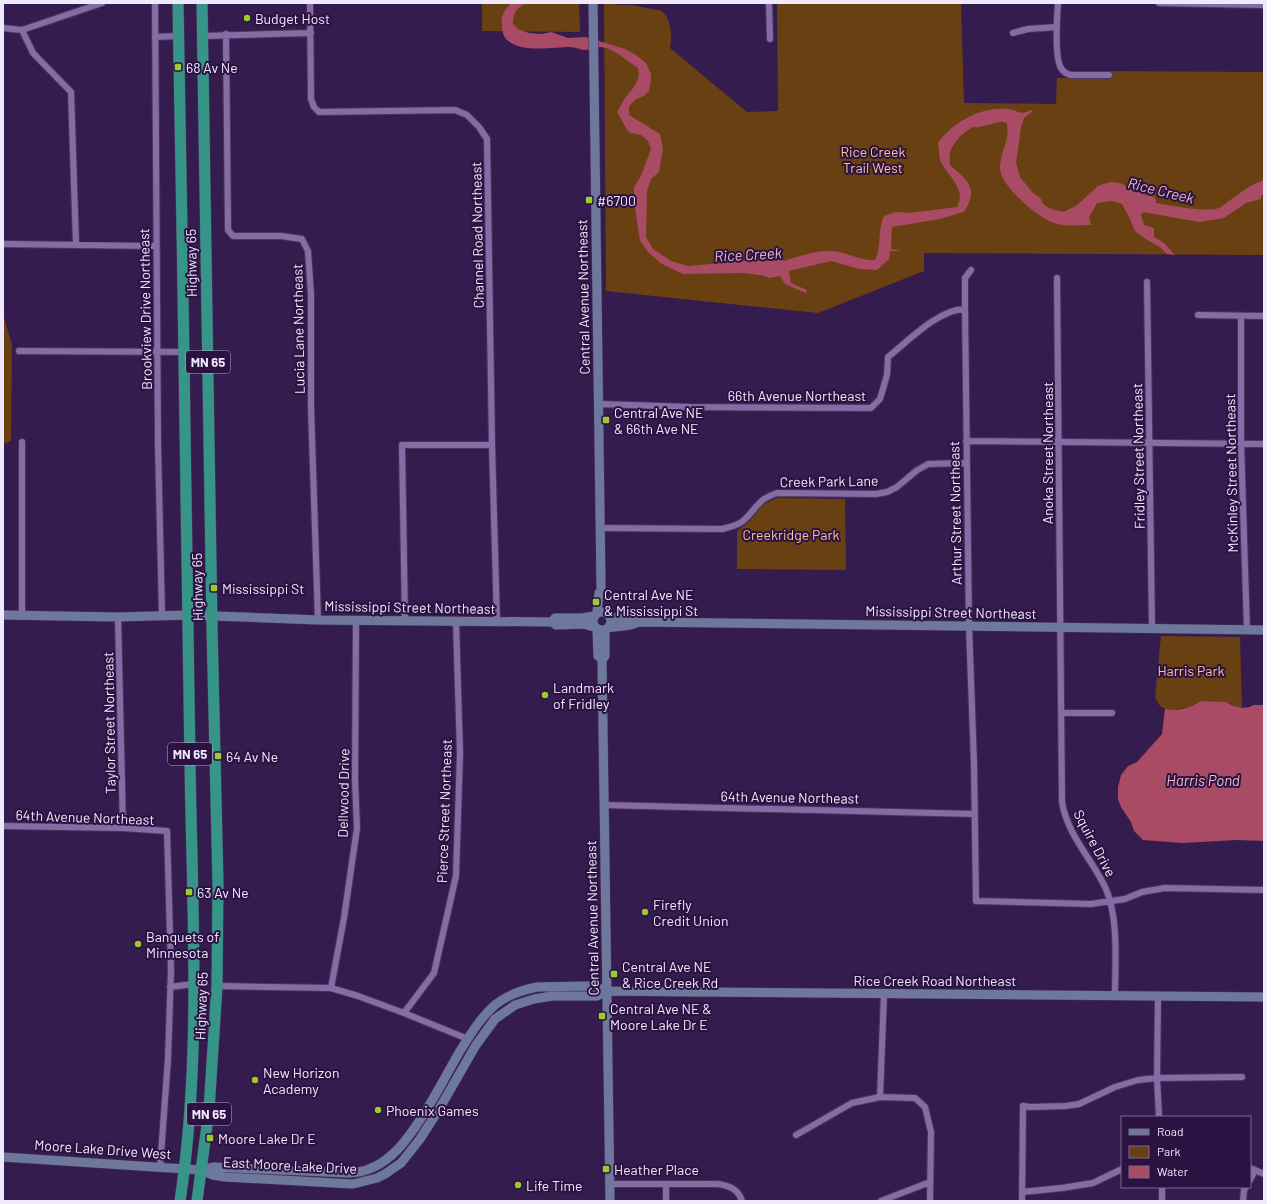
<svg xmlns="http://www.w3.org/2000/svg" width="1267" height="1204" viewBox="0 0 1267 1204" font-family="Barlow,sans-serif">
<style>
.green{fill:#684011}
.water{fill:#a94b65}
.lines{fill:none;stroke-linecap:round;stroke-linejoin:round}
.river{stroke:#a94b65;stroke-width:11}
.street-casing{stroke:#4b355f;stroke-width:8}
.secondary-casing{stroke:#4b355f;stroke-width:10}
.highway-casing{stroke:#4b355f;stroke-width:12}
.street{stroke:#866ca5;stroke-width:6}
.secondary{stroke:#6e789d;stroke-width:9}
.highway{stroke:#379489;stroke-width:11}
.poi-dot{fill:#9eca2e;stroke:#2b1243;stroke-width:1.5}
.labels{text-anchor:middle;dominant-baseline:central;stroke-width:4;stroke-linejoin:round;paint-order:stroke}
.shield{fill:#2b1243;stroke:#b5a8c4;stroke-width:1}
.shield-label{font-size:13px;font-weight:bold;fill:#f0e8fb}
.poi-label{font-size:14px;fill:#f0e8fb;stroke:#2b1243;text-anchor:start}
.park-label{font-size:14px;fill:#fcc48f;stroke:#2b1243}
.street-label{font-size:14px;fill:#f0e8fb;stroke:#2b1243}
.water-label{font-size:15px;font-style:italic;fill:#efbac5;stroke:#2b1243}
</style>
<rect width="100%" height="100%" fill="#351c4e"/>
<path class="green" d="M482 3H579L580 32 482 31Z
M604 3H615L618 5C629 4 635 5 646 8 650 9 657 9 661 11 672 18 672 37 670 48L747 112 778 111 777 3H961L964 103 1056 104 1057 78H1094V71L1264 72V255L924 253V271L818 313 606 291Z
M3 314 12 345 11 441 3 444Z
M778 498 845 499 846 570 737 569V531C751 522 753 515 763 505 767 502 773 500 778 498Z
M1161 636 1240 637 1242 708 1234 706 1230 703 1200 701 1190 707 1172 710 1165 709 1160 706 1155 698Z"/>
<path class="water" d="M511 3H526C515 9 514 12 513 24L518 29 529 33 542 34 551 32 568 38 586 37 625 49 636 55 646 63 651 74V79L649 91 644 96 636 99 629 106V115L660 134 663 149 659 172 651 179 647 191 646 237 653 249 671 261 688 266 745 261H772L781 259 784 261C798 257 815 250 830 251 845 251 859 261 875 260 882 246 877 230 884 216L896 212 909 213 957 207C967 189 948 176 941 162 939 157 939 149 938 143 953 122 981 106 1007 109 1018 110 1020 116 1031 110L1033 111 1024 118 1021 128 1016 163 1020 177 1032 192 1041 199 1043 204 1051 209 1063 212 1076 206 1098 186 1110 182 1120 183 1131 189 1146 195 1155 197 1156 203C1168 205 1208 213 1219 208 1222 207 1226 203 1229 201 1240 193 1251 184 1264 180V194L1261 196V199L1246 203 1224 218 1199 222 1143 212 1141 215 1144 225 1154 228V237L1164 243 1175 255 1167 254 1160 247 1147 240 1135 231 1129 217 1122 204 1111 201 1097 203 1089 217 1091 225C1079 225 1066 227 1054 223 1038 218 999 185 1000 167 1000 157 1005 147 1007 137 1008 132 1007 127 1007 122L1001 116C984 119 958 132 951 150 949 154 950 161 950 165 968 181 979 188 964 212L940 219 892 227 891 249 901 251H890L889 259 877 270 859 269 831 261 789 271 791 283 807 290 806 293 785 284 780 276 770 278 760 275 744 273 683 274 662 264 649 253 640 241 635 208 634 187 641 176 651 149 648 141 641 135 630 133 627 130 617 112C620 107 622 103 625 98 633 88 641 81 638 68 627 61 614 48 601 47 596 47 590 50 585 50 580 50 576 47 570 47 552 47 503 57 502 27 501 15 503 12 511 3Z
M1200 701 1226 702 1234 706 1242 708 1250 707 1253 705H1264V841L1237 840 1182 843 1143 840 1134 831 1131 822 1121 807 1118 799V787L1121 775 1128 766 1137 762 1162 734 1165 709C1178 711 1189 709 1200 701Z"/>
<g class="lines">
<path class="river" d="M977 122 1001 116 1013 119"/>
<g class="street-casing">
<path id="street" d="M155 3 158 445 162 615
M310 3 311 99 314 107 319 112 455 110 467 115 479 127 487 139 492 445 497 622
M769 3 770 39
M1058 3C1057 18 1054 56 1061 68 1063 72 1067 74 1071 75H1109
M1159 3 1264 5
M3 28 22 30 102 3
M22 30 33 53 71 92 76 244
M1013 33 1028 29 1057 27
M226 34 228 230 233 236H281L302 239 308 251 311 295V408L318 620
M203 36 311 33
M155 37 178 36
M3 244 156 246
M971 270 965 278V309L969 626 974 764 976 901 1091 904 1125 899 1142 892 1165 888 1264 890
M1057 278 1062 802C1067 835 1093 860 1106 889 1119 920 1115 963 1115 996
M1147 282 1152 629
M1198 315 1264 316
M1241 316V444L1247 630
M19 351 184 352
M599 404 691 407 871 408 880 399 887 375 888 357C908 341 939 309 965 309
M966 441 1264 444
M22 442V615
M600 528 722 529C729 527 737 526 743 521 757 509 756 500 777 493L876 494 887 492 897 487 916 471 928 464 966 463
M118 617 123 828
M405 621 402 445H492
M1061 713H1112
M604 805 975 814
M3 826 123 828 167 831 171 970 168 1059 160 1167
M217 986 331 988 358 996 404 1013 468 1039
M170 987 193 984
M331 988 344 918 357 828 355 780 356 620
M1158 996 1157 1078 1159 1117
M404 1013 434 973 456 876 460 753 456 622
M880 1097 884 994
M796 1135 852 1103 880 1097 915 1098 925 1107 931 1132 930 1201
M1250 1168 1264 1174
M1250 1180 1255 1170
M609 1184H718C730 1186 738 1189 742 1201
M666 1184V1201
M1162 1187V1201
M1022 1192 1062 1188 1093 1183 1122 1169
M881 1201 930 1182
M1022 1201 1023 1106 1030 1107 1066 1106 1079 1104 1115 1087 1138 1080 1157 1078 1242 1077
M1243 1201 1244 1190 1246 1187"/>
</g>
<g class="secondary-casing">
<path id="secondary" d="M593 3 601 586V591L599 593 597 613
M593 621a9 9 0 1 1 18 0a9 9 0 1 1-18 0Z
M3 615 118 617 189 615 318 620 552 622 556 625 583 624 594 627
M610 617 620 618H634L638 622
M552 622 555 618H582L594 616
M608 628C617 626 632 627 638 622L1264 630
M597 629 598 656 602 659
M605 630V656L602 660 610 1201
M3 1157 185 1169 201 1170 213 1175 225 1177 353 1184 377 1178 385 1174 401 1163 420 1139 438 1111 476 1045 495 1019 515 1005 534 999 552 996H597L606 991
M201 1170 214 1167 348 1173C353 1173 358 1172 363 1171 382 1166 397 1152 408 1137 429 1110 443 1080 460 1051 470 1035 481 1017 495 1005 507 995 522 990 537 987L588 986 597 987 606 991 695 992 1264 997"/>
</g>
<g class="highway-casing">
<path id="highway" d="M178 3C182 256 188 509 190 762 192 907 202 1057 180 1201
M197 1201 209 1110 217 986 218 884 212 627 202 3"/>
</g>
<use href="#street" class="street"/>
<use href="#secondary" class="secondary"/>
<use href="#highway" class="highway"/>
</g>
<g class="poi-dot">
<circle cx="247" cy="18" r="4"/>
<rect x="174" y="63" width="8" height="8" rx="2"/>
<rect x="585" y="196" width="8" height="8" rx="2"/>
<rect x="602" y="416" width="8" height="8" rx="2"/>
<rect x="210" y="584" width="8" height="8" rx="2"/>
<rect x="592" y="598" width="8" height="8" rx="2"/>
<circle cx="545" cy="695" r="4"/>
<rect x="214" y="752" width="8" height="8" rx="2"/>
<rect x="185" y="888" width="8" height="8" rx="2"/>
<circle cx="645" cy="912" r="4"/>
<circle cx="138" cy="944" r="4"/>
<rect x="610" y="970" width="8" height="8" rx="2"/>
<rect x="598" y="1012" width="8" height="8" rx="2"/>
<circle cx="255" cy="1080" r="4"/>
<circle cx="378" cy="1110" r="4"/>
<rect x="206" y="1134" width="8" height="8" rx="2"/>
<rect x="602" y="1165" width="8" height="8" rx="2"/>
<circle cx="518" cy="1185" r="4"/>
</g>
<g class="labels">
<g class="shield">
<rect x="186" y="351" width="44" height="22" rx="3"/>
<rect x="168" y="743" width="44" height="22" rx="3"/>
<rect x="187" y="1103" width="44" height="22" rx="3"/>
</g>
<g class="shield-label">
<text x="208" y="362">MN 65</text>
<text x="190" y="754">MN 65</text>
<text x="209" y="1114">MN 65</text>
</g>
<g class="poi-label">
<text x="255" y="18">Budget Host</text>
<text x="186" y="67">68 Av Ne</text>
<text x="597" y="200">#6700</text>
<text x="614" y="412">Central Ave NE<tspan x="614" dy="16">&amp; 66th Ave NE</tspan></text>
<text x="222" y="588">Mississippi St</text>
<text x="604" y="594">Central Ave NE<tspan x="604" dy="16">&amp; Mississippi St</tspan></text>
<text x="553" y="687">Landmark<tspan x="553" dy="16">of Fridley</tspan></text>
<text x="226" y="756">64 Av Ne</text>
<text x="197" y="892">63 Av Ne</text>
<text x="653" y="904">Firefly<tspan x="653" dy="16">Credit Union</tspan></text>
<text x="146" y="936">Banquets of<tspan x="146" dy="16">Minnesota</tspan></text>
<text x="622" y="966">Central Ave NE<tspan x="622" dy="16">&amp; Rice Creek Rd</tspan></text>
<text x="610" y="1008">Central Ave NE &amp;<tspan x="610" dy="16">Moore Lake Dr E</tspan></text>
<text x="263" y="1072">New Horizon<tspan x="263" dy="16">Academy</tspan></text>
<text x="386" y="1110">Phoenix Games</text>
<text x="218" y="1138">Moore Lake Dr E</text>
<text x="614" y="1169">Heather Place</text>
<text x="526" y="1185">Life Time</text>
</g>
<g class="park-label">
<text x="873" y="151">Rice Creek<tspan x="873" dy="16">Trail West</tspan></text>
<text x="791" y="534">Creekridge Park</text>
<text x="1191" y="670">Harris Park</text>
</g>
<g class="street-label">
<text transform="translate(477 235) rotate(-91)">Channel Road Northeast</text>
<text transform="translate(191 263) rotate(-91)">Highway 65</text>
<text transform="translate(583 297) rotate(-91)">Central Avenue Northeast</text>
<text transform="translate(145 309) rotate(-91)">Brookview Drive Northeast</text>
<text transform="translate(298 329) rotate(-91)">Lucia Lane Northeast</text>
<text x="797" y="395">66th Avenue Northeast</text>
<text transform="translate(1047 453) rotate(-90)">Anoka Street Northeast</text>
<text transform="translate(1138 456) rotate(-91)">Fridley Street Northeast</text>
<text transform="translate(1231 473) rotate(-91)">McKinley Street Northeast</text>
<text transform="translate(829 481) rotate(-1)">Creek Park Lane</text>
<text transform="translate(955 513) rotate(-91)">Arthur Street Northeast</text>
<text transform="translate(197 587) rotate(-91)">Highway 65</text>
<text transform="translate(410 607) rotate(1)">Mississippi Street Northeast</text>
<text transform="translate(951 612) rotate(1)">Mississippi Street Northeast</text>
<text transform="translate(109 723) rotate(-91)">Taylor Street Northeast</text>
<text transform="translate(343 793) rotate(-89)">Dellwood Drive</text>
<text transform="translate(790 797) rotate(1)">64th Avenue Northeast</text>
<text transform="translate(444 811) rotate(-88)">Pierce Street Northeast</text>
<text transform="translate(85 817) rotate(2)">64th Avenue Northeast</text>
<text transform="translate(1095 843) rotate(62)">Squire Drive</text>
<text transform="translate(592 918) rotate(-91)">Central Avenue Northeast</text>
<text x="935" y="980">Rice Creek Road Northeast</text>
<text transform="translate(201 1006) rotate(-88)">Highway 65</text>
<text transform="translate(103 1149) rotate(4)">Moore Lake Drive West</text>
<text transform="translate(290 1165) rotate(3)">East Moore Lake Drive</text>
</g>
<g class="water-label">
<text transform="translate(1161 190) rotate(14)">Rice Creek</text>
<text transform="translate(748 254) rotate(-3)">Rice Creek</text>
<text x="1203" y="780">Harris Pond</text>
</g>
</g>
<rect width="1267" height="1204" fill="none" stroke="#f0e8fb" stroke-width="8"/>
<rect x="1121" y="1116" width="130" height="72" fill="#2b1243" stroke="#7a688d"/>
<rect x="1129" y="1129" width="20" height="6" fill="#6e789d" stroke="#7a688d"/>
<text x="1157" y="1136" font-size="12" fill="#f0e8fb">Road</text>
<rect x="1129" y="1146" width="20" height="12" fill="#684011" stroke="#7a688d"/>
<text x="1157" y="1156" font-size="12" fill="#f0e8fb">Park</text>
<rect x="1129" y="1166" width="20" height="12" fill="#a94b65" stroke="#7a688d"/>
<text x="1157" y="1176" font-size="12" fill="#f0e8fb">Water</text>
</svg>
